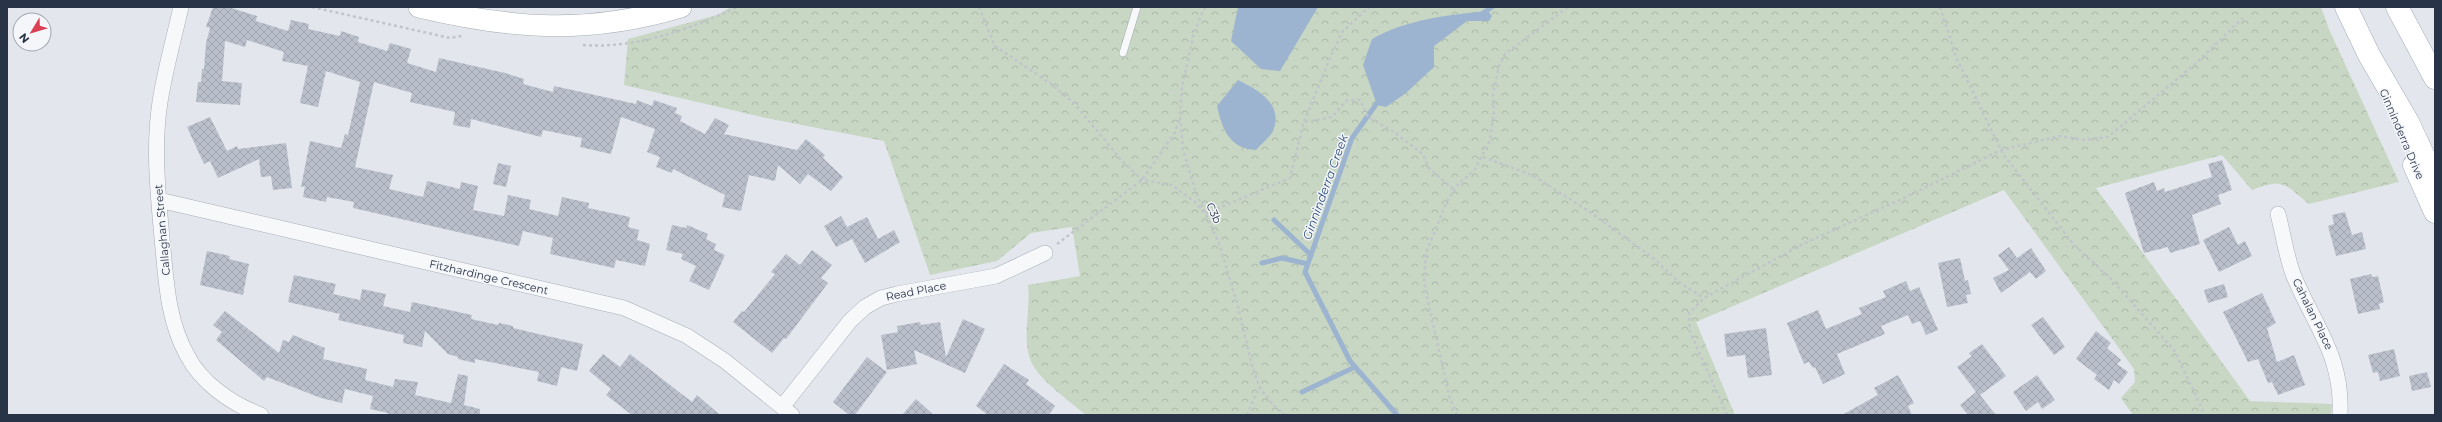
<svg xmlns="http://www.w3.org/2000/svg" width="2442" height="422" viewBox="0 0 2442 422" font-family="Montserrat,sans-serif">
<style>
.park{fill:url(#park-crowns)}
.water{fill:#9cb4cf}
.lines{fill:none;stroke-linecap:round;stroke-linejoin:round}
.stream{stroke:#9cb4cf;stroke-width:5}
.building{fill:url(#building-cross-hatch)}
.lane-casing{stroke:#a7adb8;stroke-width:8}
.street-casing{stroke:#a7adb8;stroke-width:16}
.secondary-casing{stroke:#a7adb8;stroke-width:22}
.primary-casing{stroke:#a1abb9;stroke-width:23}
.path{stroke:#c1c5cb;stroke-width:2.5;stroke-dasharray:3 3;stroke-linecap:butt}
.lane{stroke:#f7f8fa;stroke-width:7}
.street{stroke:#f7f8fa;stroke-width:15}
.secondary{stroke:#fff;stroke-width:21}
.primary{stroke:#fff;stroke-width:22}
.labels{text-anchor:middle;dominant-baseline:central;stroke-width:3;stroke-linejoin:round;paint-order:stroke}
.street-label{font-size:11px;fill:#293347;stroke:#f4f6f9}
.water-label{font-size:12px;font-style:italic;fill:#2f517f;stroke:#f4f6f9}
</style>
<defs>
<pattern id="park-crowns" width="20" height="18" patternUnits="userSpaceOnUse"><rect width="20" height="18" fill="#c8d7c4"/><path d="M2 6a3 3 0 1 1 6 0M12 15a3 3 0 1 1 6 0" fill="none" stroke="#acb9aa"/></pattern>
<pattern id="building-cross-hatch" width="8" height="8" patternUnits="userSpaceOnUse"><rect width="8" height="8" fill="#bac0cb"/><path d="M0 0l8 8M0 8l8-8" fill="none" stroke="#a0a5b0"/></pattern>
</defs>
<rect width="100%" height="100%" fill="#e3e7ed"/>
<path class="park" d="M731 7H2321L2329 29 2399 182 2309 204C2285 185 2284 177 2252 190L2222 155 2096 188 2250 401 2332 404 2331 415H2133L2121 398 2135 382 2134 369 2004 190 1696 322 1735 415H1086C1071 402 1036 378 1030 359 1022 336 1031 309 1028 285L1080 276 1072 227 1031 233 997 261 930 275 884 141 766 118 624 85 628 39 717 15Z"/>
<path class="water" d="M1238 7H1318L1280 71 1261 69 1231 41Z
M1488 11 1492 16 1489 21H1467L1434 46V67L1406 93 1386 107 1377 105 1363 65 1372 39C1407 19 1449 15 1488 11Z
M1238 80C1258 90 1284 104 1273 131 1270 137 1261 144 1256 150 1230 149 1222 129 1217 106Z"/>
<g class="lines">
<path class="stream" d="M1483 13 1492 7
M1380 99 1352 138 1305 272 1350 361 1397 415
M1274 220 1311 255
M1262 263 1282 258 1308 264
M1302 392 1355 367"/>
</g>
<path class="building" d="M213 7H228L257 16 256 21 288 31 291 20 309 24 308 29 340 36 341 31 359 37 358 42 387 51 390 43 411 49 407 63 436 72 439 58 505 73 524 79 523 84 553 92 554 86 636 104 637 100 652 106 654 100 677 108 675 113 682 116 680 121 705 134 715 118 729 125 724 134 797 150 806 139 825 155 823 158 843 177 831 191 808 174 800 184 778 165 775 181 749 175 741 211 722 207 725 195 673 169 672 173 656 167 660 157 647 152 655 129 621 117 611 154 580 147 582 138 543 130 541 137 471 119 470 128 453 125 455 112 410 102 412 93 374 82 355 167 393 175 389 189 423 197 427 181 460 189 461 182 478 186 473 210 504 216 508 195 531 200 529 209 558 216 562 197 589 203 588 208 630 217 628 227 639 230 637 240 650 244 645 266 616 260 614 268 550 254 553 238 523 231 519 246 353 208 354 202 327 197 326 202 303 197 305 186 301 187 310 141 341 148 345 134 348 135 360 82 326 71 318 107 300 103 308 66 282 61 284 52 247 40 245 47 225 41 222 81 242 83 240 105 196 102 198 82H201L202 69H204L206 43 210 28 206 27Z
M210 117 227 151 237 146 238 149 286 143 292 188 273 190 271 176 261 177 259 159 218 178 210 161 204 164 187 127Z
M2222 160 2232 190 2218 195 2221 204 2192 215 2200 244 2170 253 2168 247 2144 253 2125 193 2154 182 2157 191 2164 188 2165 192 2212 177 2208 164Z
M498 163 511 166 506 187 493 184Z
M2345 212 2352 235 2362 232 2366 249 2336 256 2328 226 2334 224 2332 215Z
M841 216 847 227 867 217 878 239 894 230 900 242 865 263 852 239 836 247 824 226Z
M672 225 686 228 687 225 708 234 706 239 716 244 714 250 725 255 709 290 689 281 696 266 681 259 683 254 666 250Z
M2229 227 2238 245 2245 241 2252 256 2219 272 2203 240Z
M2009 247 2017 258 2031 248 2046 271 2036 279 2030 272 2001 293 1993 278 2009 270 1998 255Z
M812 250 832 265 821 278 828 283 786 339 784 338 772 353 733 322 742 311 744 312 775 274 771 272 786 254 800 265Z
M207 251 230 256 229 259 249 264 243 295 200 285Z
M1960 258 1965 281 1968 280 1971 294 1966 295 1968 303 1947 307 1938 263Z
M2371 274 2372 277 2378 276 2384 302 2379 304 2380 309 2358 314 2350 279Z
M294 275 336 284 333 294 360 300 362 289 386 294 383 306 410 312 412 302 472 315 471 319 498 325 499 323 513 326V328L534 333 583 344 577 371 561 367 557 386 537 381 539 372 475 359V363L458 359V357L448 354 425 331 422 347 403 343 404 335 338 320 340 314 288 302Z
M1906 281 1910 291 1919 287 1938 330 1926 335 1920 321 1912 324 1908 315 1881 326 1885 334 1837 354 1845 374 1823 384 1815 367 1813 368 1809 362 1804 364 1787 323 1818 310 1826 329 1862 314 1859 308 1886 297 1883 291Z
M2224 284 2228 297 2208 303 2204 290Z
M2262 293 2276 323 2267 328 2277 362 2294 355 2305 385 2278 395 2272 382 2268 383 2258 359 2248 362 2223 312Z
M225 311 279 353 283 340 289 342 293 335 325 348 323 359 367 369 365 380 393 387 395 379 418 382 415 395 451 403 458 374 468 376 464 405 480 409V415H388V413L370 409 373 396 345 389 342 403 321 398 267 377 264 381 216 340 222 332 213 325Z
M2043 317 2065 347 2054 355 2031 325Z
M963 319 985 329 965 373 914 350 917 364 887 370 881 335 898 332 897 326 920 322 921 325 940 322 946 357Z
M1766 328 1772 375 1748 378 1745 355 1727 357 1724 334Z
M2096 331 2111 343 2107 348 2121 360 2117 364 2128 372 2119 384 2114 380 2109 390 2094 379 2097 375 2076 359Z
M1982 344 2006 376 1980 395 1996 415H1968L1960 405 1976 392 1957 367 1972 356 1969 353Z
M2394 349 2400 376 2380 381 2378 372 2373 373 2368 355Z
M603 354 620 367 630 354 692 402 697 395 720 415H632L606 395 611 389 589 371Z
M867 357 887 372 855 415H849L833 402Z
M1004 364 1029 380 1026 384 1055 406 1049 415H988L976 406Z
M2427 372 2431 387 2412 391 2409 376Z
M1898 375 1914 403 1908 406 1912 415H1842L1878 395 1874 388Z
M2037 375 2055 400 2042 409 2038 402 2026 411 2013 392Z
M916 399 934 415H902Z"/>
<g class="lines">
<g class="lane-casing">
<path id="lane" d="M1123 53 1137 7"/>
</g>
<g class="street-casing">
<path id="street" d="M181 7C174 38 165 70 160 102 153 147 158 193 162 238 166 278 167 319 187 355 201 383 232 404 261 415
M159 200 624 308 687 336 725 361 792 415
M2278 214C2283 233 2286 255 2293 274 2314 326 2343 355 2340 415
M782 407 850 321 865 307 881 298 897 294 996 276 1045 253"/>
</g>
<g class="secondary-casing">
<path id="secondary" d="M419 7C512 29 587 35 681 7"/>
</g>
<g class="primary-casing">
<path id="primary" d="M2346 7 2369 55 2408 122 2435 180
M2397 7 2435 78
M2414 165 2435 212"/>
</g>
<path class="path" d="M312 7 450 38 462 36
M979 7 995 46 1051 84 1074 103 1121 160 1142 180 1172 185 1195 202 1205 214 1290 178 1304 122 1328 63 1342 32 1369 7
M1205 7 1194 32 1182 87 1180 114 1183 150 1196 193 1219 243 1237 303 1252 366 1260 388 1273 405 1285 415
M1940 7 1956 57 2003 154 2074 245 2112 280 2174 350 2205 415
M583 45C637 49 689 29 738 7
M1305 122 1332 117 1346 101 1360 100 1368 117 1394 132 1423 154 1429 168 1454 190
M1483 157 1532 175 1590 212 1652 257 1680 283 1704 298
M1057 244 1142 180 1175 132 1180 117
M1247 415 1258 389 1260 388
M1457 415 1450 399 1429 307 1424 281 1426 253 1447 201 1459 183 1474 171 1490 140 1494 112 1493 93 1499 66 1505 54 1568 7
M1727 415 1690 332 1689 313 1704 298 1803 244 1906 197 2001 150 2060 136 2083 140 2108 137 2195 64 2243 18"/>
<use href="#lane" class="lane"/>
<use href="#street" class="street"/>
<use href="#secondary" class="secondary"/>
<use href="#primary" class="primary"/>
</g>
<g class="labels">
<g class="street-label">
<text transform="translate(2402 134) rotate(67)">Ginninderra Drive</text>
<text transform="translate(1214 213) rotate(66)">C3b</text>
<text transform="translate(162 230) rotate(-95)">Callaghan Street</text>
<text transform="translate(489 277) rotate(13)">Fitzhardinge Crescent</text>
<text transform="translate(916 291) rotate(-11)">Read Place</text>
<text transform="translate(2313 314) rotate(64)">Cahalan Place</text>
</g>
<g class="water-label">
<text transform="translate(1325 187) rotate(-70)">Ginninderra Creek</text>
</g>
</g>
<rect width="2442" height="422" fill="none" stroke="#293347" stroke-width="16"/>
<g transform="translate(32 32) rotate(232)"><circle r="19" fill="#f4f6f9" stroke="#a3a8b2"/>
<path d="M0-3L7 15L0 10L-7 15Z" fill="#db3f54"/>
<text y="-6" font-size="11" font-weight="bold" text-anchor="middle" fill="#293347">N</text>
</g>
</svg>
